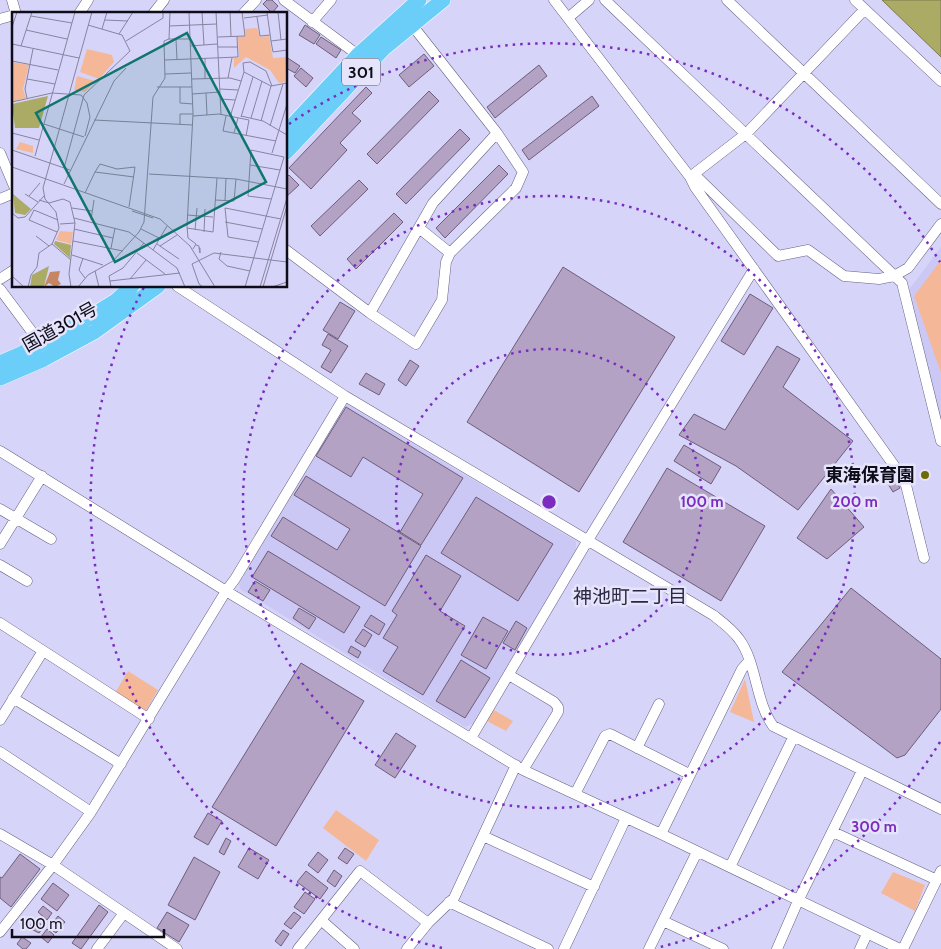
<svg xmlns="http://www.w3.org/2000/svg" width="941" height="949" viewBox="0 0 941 949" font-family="Cabin,'Noto Sans JP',sans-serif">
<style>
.built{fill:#cbc8f5}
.green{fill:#f4b899}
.water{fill:#abab65;stroke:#7c7b4e}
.building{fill:#b3a2c3;stroke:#6e5e7c}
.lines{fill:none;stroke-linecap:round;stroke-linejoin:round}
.minor-casing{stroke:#646282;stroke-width:11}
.highway-casing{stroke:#fff;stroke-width:16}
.minor{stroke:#fff;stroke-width:10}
.highway{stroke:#6acef9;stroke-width:15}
.ring{fill:none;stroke:#7b2cbf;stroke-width:2.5;stroke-dasharray:2.5 5}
.poi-dot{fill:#6c6b07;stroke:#e5e4fa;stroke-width:2}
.labels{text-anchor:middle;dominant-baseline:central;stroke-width:5;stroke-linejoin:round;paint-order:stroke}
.shield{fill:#e5e4fa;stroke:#4e4d5c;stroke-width:1}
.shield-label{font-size:16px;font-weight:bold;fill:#0e0c19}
.street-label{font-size:18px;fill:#0e0c19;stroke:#e5e4fa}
.poi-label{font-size:18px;font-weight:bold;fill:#0e0c19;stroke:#e5e4fa;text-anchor:end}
.neighbourhood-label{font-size:19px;fill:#2b2744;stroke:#e5e4fa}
.inset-road{fill:none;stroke:#8784a0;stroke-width:1}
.view{fill:#0f766e;fill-opacity:0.15;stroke:#0f766e;stroke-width:2.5}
.inset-edge{fill:none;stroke:#0e0c19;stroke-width:2.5}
.centre{fill:#7b2cbf;stroke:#e5e4fa;stroke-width:2.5}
.ring-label{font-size:15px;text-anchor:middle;font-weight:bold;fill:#7b2cbf;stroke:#e5e4fa;stroke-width:5;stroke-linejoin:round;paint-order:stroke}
</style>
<rect width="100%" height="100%" fill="#d7d4fa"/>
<path class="built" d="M941 247V426L908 291Z
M344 405H348L576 541V550L473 724 465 727 240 589 239 584Z"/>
<path class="green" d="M941 260V373L914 296Z
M128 671 158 690 145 712 115 693Z
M745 679 754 722 730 712Z
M492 709 513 721 506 731 485 720Z
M336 810 379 840 366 861 323 828Z
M893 872 925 885 915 911 881 893Z"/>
<path class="water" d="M882 0H941V57Z"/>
<path class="building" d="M267 0H272L278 6 272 13 263 4Z
M305 25 320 35 314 44 299 35Z
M321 37 341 50 336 58 316 44Z
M424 54 434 66 409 87 399 75Z
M286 57 300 66 295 73 286 68Z
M539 65 547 76 495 118 487 107Z
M301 68 313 78 306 87 294 76Z
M366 87 372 93 352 113 361 121 340 143 347 150 311 189 289 168Z
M429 91 439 101 377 164 367 154Z
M592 96 599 106 529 160 522 150Z
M460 129 470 139 406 204 396 194Z
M499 165 508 174 445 238 436 228Z
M289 175 299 185 286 197V178Z
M359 180 368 189 320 236 311 226Z
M394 213 403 222 356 269 347 259Z
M563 267 675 337 579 492 467 422Z
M750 294 773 308 744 355 721 341Z
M340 302 355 311 338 339 323 330Z
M328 334 348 346 331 373 321 367 331 350 322 345Z
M777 346 800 359 783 387 853 441 798 510 736 466 679 435 694 414 725 430Z
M410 360 419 366 406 386 398 380Z
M366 373 385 384 379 395 359 384Z
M346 407 463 478 421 545 400 532 423 494 363 457 351 477 316 456Z
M684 445 721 467 711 484 674 461Z
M667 468 765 526 721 601 623 542Z
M892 475 900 488 893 492 885 479Z
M306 476 421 546 385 606 271 536 283 517 337 550 350 529 294 495Z
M831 489 864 527 827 559 797 538Z
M476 497 553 544 518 601 441 553Z
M268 551 360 607 344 633 252 577Z
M426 555 461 576 440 611 465 626 423 695 383 671 398 647 383 638 397 615 392 611Z
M255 581 270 590 263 601 248 592Z
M851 588 941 659V709L905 755 897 758 782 672Z
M299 608 316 618 309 629 293 618Z
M371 615 385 624 379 635 364 626Z
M483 617 508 631 486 669 461 655Z
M516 621 527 628 515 650 503 643Z
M363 629 372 635 365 647 355 641Z
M351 646 361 652 358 658 348 652Z
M461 660 490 678 465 718 436 701Z
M301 663 364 701 276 846 212 807Z
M396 733 416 746 395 778 375 765Z
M208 813 222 821 208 845 194 837Z
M226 838 231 841 224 855 219 852Z
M249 848 269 860 258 879 238 867Z
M345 848 354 854 347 864 338 858Z
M318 852 328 860 318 873 308 865Z
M20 854 40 869 11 907 0 898V877L2 878Z
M194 857 220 872 195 920 168 905Z
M334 870 342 876 335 887 327 881Z
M306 871 328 888 320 899 297 882Z
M53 883 69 895 57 911 41 899Z
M305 892 315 899 304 914 294 907Z
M99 905 108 912 81 949 72 943Z
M43 906 52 913 47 920 38 912Z
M167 912 189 925 179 942 157 928Z
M294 912 301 917 291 929 284 924Z
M58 916 65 922 56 933 49 928Z
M34 920 44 926 39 933 29 928Z
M47 929 54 935 48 943 41 937Z
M283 930 289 934 281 946 275 941Z
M22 937 31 943 26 949H23L17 944Z"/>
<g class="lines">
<g class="minor-casing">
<path id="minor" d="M12 0 16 14
M284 0 358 55
M554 0 690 177 695 187 893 464 906 485 924 558
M605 0 902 283 941 441
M727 0 941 204
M855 0 941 81
M79 14 88 0
M153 14 164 0
M243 14 256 0
M568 18 589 0
M0 19 14 15
M312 22 331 0
M0 153 14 186
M695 175 778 256 808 250 844 276 879 279 894 276 908 268 941 224
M690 177 747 133 864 10
M0 199 14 193
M419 228 450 253
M286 250 370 313 416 344 442 300 446 262 450 253 516 188 523 172 497 133
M0 279 14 270
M177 286 345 396 713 615C722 622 732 629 739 639 757 663 755 701 773 726L941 809
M0 289 41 344
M370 313 433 203 497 133 412 25
M0 451 226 591 523 770 661 834 900 949
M0 509 51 539
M0 544 42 476
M0 565 27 581
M0 623 149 719
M509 675 554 702 558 707V712L523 770
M13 698 121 764
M0 720 43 651
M471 738 588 540 754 269
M637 748 659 704
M0 752 91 812
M575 794 605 736 610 734 689 774
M833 832 937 880
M0 834 53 865 177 949
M661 834 742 669 749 661
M483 836 594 887
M730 867 793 738
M449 902 548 949
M321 920 354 949
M663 921 723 949
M0 932 53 865 91 812 226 591 235 579 345 396
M97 949 124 913
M298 949 360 871 428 923
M407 949 428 923 454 898 516 765
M564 949 626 818
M649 949 697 852
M777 949 798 901 862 771
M860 949 867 934
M903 949 941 871"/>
</g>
<g class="highway-casing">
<path id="highway" d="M286 132 358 55 419 0
M286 152 383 49 443 0
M0 363 21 354 80 323 117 300 132 286
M0 378 44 359 94 332 158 286"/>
</g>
<use href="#minor" class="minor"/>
<use href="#highway" class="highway"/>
</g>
<g class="ring">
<circle cx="549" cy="502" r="153"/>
<circle cx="549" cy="502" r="306"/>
<path d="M940 742A459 459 0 0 1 656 948M442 948A459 459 0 0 1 144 287M289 124A459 459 0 0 1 940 262"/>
</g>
<circle class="poi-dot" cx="925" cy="475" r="5"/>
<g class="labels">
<rect class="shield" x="342" y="58.5" width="38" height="27" rx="4"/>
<g class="shield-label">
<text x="361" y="72">301</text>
</g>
<g class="street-label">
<text transform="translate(60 327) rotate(-29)">国道301号</text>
</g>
<g class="poi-label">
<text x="915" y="475">東海保育園</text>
</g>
<g class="neighbourhood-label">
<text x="630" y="596">神池町二丁目</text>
</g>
</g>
<g transform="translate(12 12)">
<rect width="275" height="275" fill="#d7d4fa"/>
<path d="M245 16 248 25 257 24 261 46 274 45 273 70 267 71 258 58 234 45 222 56V46H227L226 25 234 24 233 17ZM75 37 100 43 102 50 87 67 68 60ZM0 50 17 53 11 77 14 86 0 90ZM65 64 83 69 73 80 62 78ZM8 130 21 134V141L4 137ZM48 219 61 220 59 232 44 228Z" fill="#f4b899"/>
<path d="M48 259 46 268 49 272 43 275 37 271 32 275 38 260Z" fill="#c68664"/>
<path d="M36 84 27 116H3L0 92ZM1 182 19 197 13 203 3 201ZM43 229 59 233 58 246 42 232ZM37 254 32 275H18L20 263Z" fill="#abab65"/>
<path class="inset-road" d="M177 0 181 102 175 214 176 226 184 232 181 237M190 0 192 33M204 0 209 103M218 0 219 24M255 0 259 29 275 27M266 0 269 28M19 4 60 11M245 5 248 24 258 23M232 6 256 3M93 8 116 9M157 14 205 12M0 15 5 0M90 17 95 0M14 18 55 27M107 22 121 0M206 25 233 24 230 0M157 27H178M164 27 165 48M114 29 151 6V0M259 29 261 40 275 38M0 32 67 46M9 34 20 0M178 34 205 32M206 35H226M193 46V67M153 48 226 45 225 24M0 49 46 58M232 60 259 74 275 71M153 62 179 61M216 66 220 46M15 67 43 72M180 67 218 66 229 69M145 75H180M168 75V91L181 92M208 77 226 78M194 81 195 103M180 82 208 80M15 86 13 77 21 37M208 87 223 88M0 90 40 81 69 83 75 91 78 105 73 124M181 104 207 102 237 108 234 124M214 104 211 119 264 129M229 104 251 109 275 123M218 105 232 60 231 51 238 50 254 59 260 74M229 105 241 65M239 106 250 69M82 108 181 113M249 109 259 74M32 112 72 125M168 112V102H181M258 114 271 72M0 121 27 128M222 121 226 106M0 138 58 158M260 141 275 92M23 144 63 0M238 153 268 158M0 155 148 207 178 234 203 275M52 156 72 83 118 39 110 23 76 13M83 160 88 152 105 157 123 155 117 195M137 162 224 167 275 177M52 172 102 69 114 56M73 181 83 160 122 165M13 182 26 190M17 184 28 171M27 188 37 191 51 187 58 190 63 211 57 262 59 275M203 188 222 189 224 167M213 189 214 166M60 196 80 199M22 198 17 208 45 220M22 198 46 208M120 199 141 206M0 201 6 206 13 205 32 184M175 203 201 205M62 206 117 220 165 256 173 275M79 208 82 188M213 210 250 217M48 212 63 211M175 216 201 220 205 166M62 217 101 226M129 217 149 227M183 218 185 196M192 220 193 197M24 224 37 234M61 229 111 239M246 230 216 225 213 196 269 207M40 232 59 248M145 232 167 247M184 233 187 234V236H188V241L187 236M148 234 165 223M99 236 103 216M141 238 155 214M209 240 207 247 215 254 238 259M125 241 153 262M60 243 91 253M71 246 67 258 73 266M83 259 87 275M0 264 12 275M118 267 134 248M98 269 168 261M16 275 19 263 25 255 27 241 40 232 47 216 44 200 33 187 31 176 80 0M66 275 76 263 101 249 127 220 132 210 141 85 153 66 152 29 157 27 158 0M99 275 97 264 111 256 132 231M191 275 187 272 180 252 202 241 275 250M233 275 272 145 239 138 236 184 259 187M248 275 275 186M251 275 275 194M260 275 275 270"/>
<path class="view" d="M175 21 254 170 103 250 24 101Z"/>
<rect width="275" height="275" class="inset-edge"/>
</g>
<circle cx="549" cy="502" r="8" class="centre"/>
<g class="ring-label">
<text x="702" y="507">100 m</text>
<text x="855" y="507">200 m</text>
<text x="874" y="832">300 m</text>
</g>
<path d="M12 929v8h152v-8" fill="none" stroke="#0e0c19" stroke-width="2.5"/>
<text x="20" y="929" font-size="15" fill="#0e0c19" stroke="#e5e4fa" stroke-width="4" paint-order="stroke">100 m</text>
</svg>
